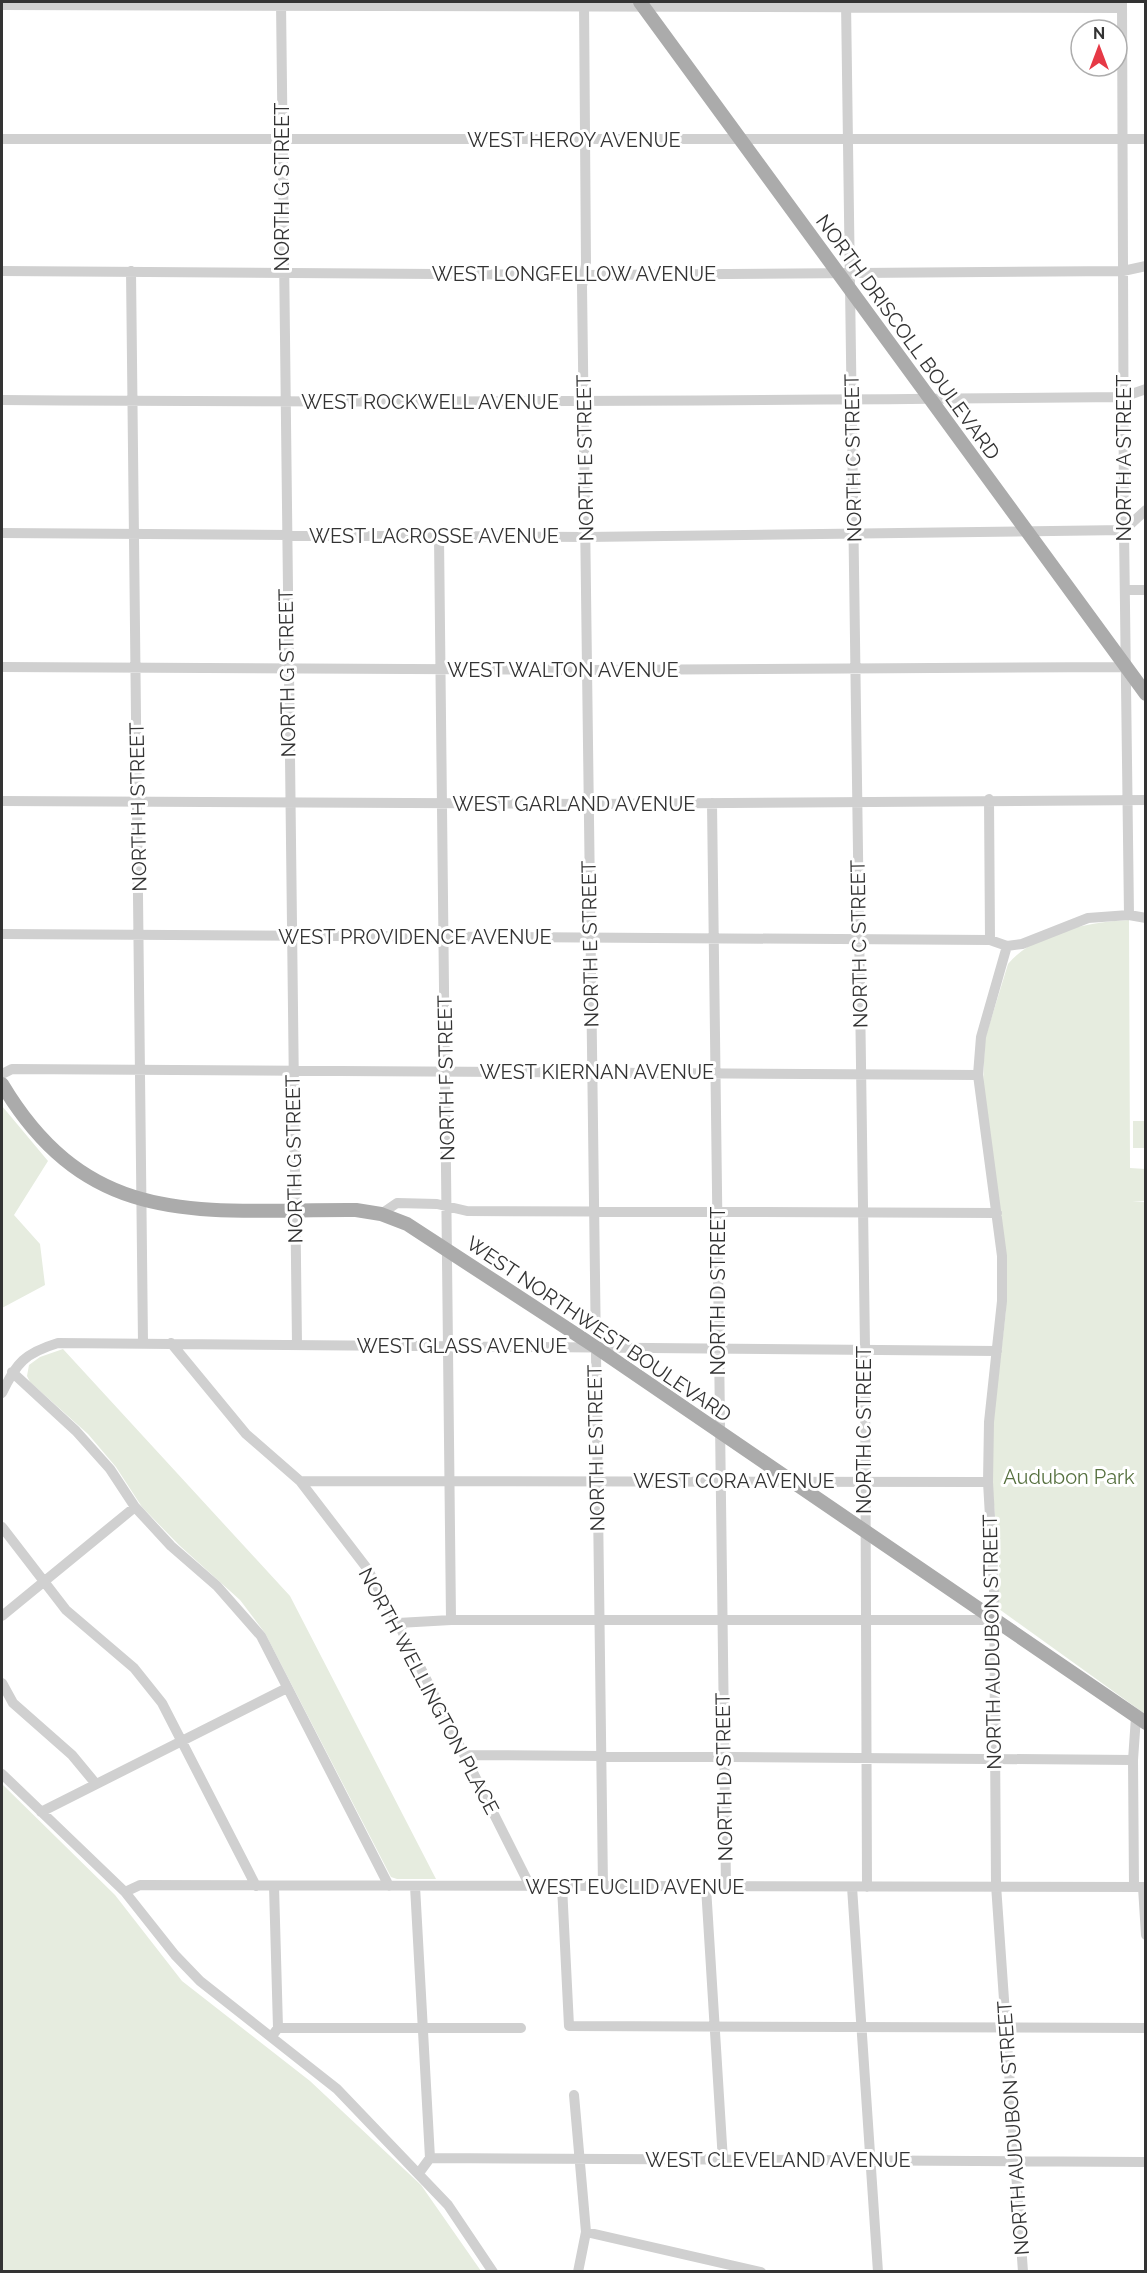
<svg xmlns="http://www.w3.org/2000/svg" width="1147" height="2273" viewBox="0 0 1147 2273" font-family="Raleway,sans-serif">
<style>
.green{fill:#e6ecdf}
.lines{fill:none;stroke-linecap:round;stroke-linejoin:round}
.minor{stroke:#d0d0d0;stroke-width:10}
.major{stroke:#ababab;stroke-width:14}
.labels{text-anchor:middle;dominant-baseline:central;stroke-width:6;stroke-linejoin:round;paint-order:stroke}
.street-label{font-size:20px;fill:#333;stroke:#fff}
.park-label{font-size:20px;fill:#56703f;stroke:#fff}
</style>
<rect width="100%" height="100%" fill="#fff"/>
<path class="green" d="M1129 920 1130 1168 1146 1169 1145 1201 1132 1202H1146L1145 1714 999 1609V1557L992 1483V1430L1006 1310 983 1083 985 1039 1008 964C1035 932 1089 922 1129 920Z
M2 1106 48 1161 14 1215 40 1244 45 1285 2 1308Z
M1133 1121H1145V1148H1133Z
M63 1349 290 1596 436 1879H397L391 1877 265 1633 240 1600 179 1545 142 1507 116 1467 88 1434 30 1382 27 1376 29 1365 40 1357Z
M2 1784 115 1895 182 1981 310 2081 421 2185 481 2271H2Z"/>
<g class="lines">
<path class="minor" d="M281 2 297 1345
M584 2 586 265 582 286 603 1887
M846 2 865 1348 867 1887
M1122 3 1124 530 1129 915
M2 5 1122 8
M2 139H1146
M2 271 584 275 1123 271 1146 266
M131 271 143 1343
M2 400C376 403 749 401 1123 397L1146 389
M2 533 586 537 1124 530 1146 510
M439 537 451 1620
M1125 590H1146
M2 667 588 670 1125 667
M989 799 990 940
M2 801 589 804 1146 800
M712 803 726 1887
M2 934 990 940 1007 946 1022 944 1088 918 1129 915 1146 918
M1007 946 981 1037 978 1075 1002 1256V1301L989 1422 988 1482 994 1586 996 1885 1023 2272
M2 1074 12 1069 978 1075
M381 1214 397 1203 437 1204 467 1211 997 1213
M171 1343 246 1434 300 1481 366 1567 398 1623 530 1886
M12 1372 76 1431 110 1469 135 1507 171 1546 217 1586 261 1636 389 1886
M2 1393C16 1363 25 1353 58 1343L997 1351
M300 1481 988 1482
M2 1527 66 1610 134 1668 162 1703 256 1886
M2 1616 135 1507
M398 1623 451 1620H995
M2 1683 13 1703 72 1755 96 1784
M465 1755 1133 1760
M2 1774 125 1892 175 1955 200 1981 337 2089 448 2205 493 2272
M41 1812 287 1688
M274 1886 278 2028
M415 1886 430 2158
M562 1886 569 2026 1146 2028
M1134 1886 1133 1760 1136 1717
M706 1887 723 2161
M852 1887 878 2272
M1143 1887 1146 1935
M125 1892 140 1885 1146 1887
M272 2036 278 2028H521
M574 2095 586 2232 578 2272
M419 2173 430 2158 1146 2162
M586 2232 761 2272"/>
<path class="major" d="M640 2 1146 694
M2 1084C91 1233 205 1209 356 1210L381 1214 407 1224 594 1346 1146 1723"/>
</g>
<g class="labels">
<g class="street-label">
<text x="574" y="140">WEST HEROY AVENUE</text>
<text transform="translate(282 187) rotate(-90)">NORTH G STREET</text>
<text x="574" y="274">WEST LONGFELLOW AVENUE</text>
<text transform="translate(908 337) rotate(54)">NORTH DRISCOLL BOULEVARD</text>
<text x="430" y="402">WEST ROCKWELL AVENUE</text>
<text transform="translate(585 458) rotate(-91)">NORTH E STREET</text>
<text transform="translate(853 458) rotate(-91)">NORTH C STREET</text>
<text transform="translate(1124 458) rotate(-90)">NORTH A STREET</text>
<text x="434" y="536">WEST LACROSSE AVENUE</text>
<text x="563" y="670">WEST WALTON AVENUE</text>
<text transform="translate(287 673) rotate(-91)">NORTH G STREET</text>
<text x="574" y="804">WEST GARLAND AVENUE</text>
<text transform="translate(138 807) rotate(-91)">NORTH H STREET</text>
<text x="415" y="937">WEST PROVIDENCE AVENUE</text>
<text transform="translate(590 944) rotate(-91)">NORTH E STREET</text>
<text transform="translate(859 944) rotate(-91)">NORTH C STREET</text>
<text x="597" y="1072">WEST KIERNAN AVENUE</text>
<text transform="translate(446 1078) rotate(-91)">NORTH F STREET</text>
<text transform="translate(294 1159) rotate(-91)">NORTH G STREET</text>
<text transform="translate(718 1291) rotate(-90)">NORTH D STREET</text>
<text transform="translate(599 1329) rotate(34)">WEST NORTHWEST BOULEVARD</text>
<text x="462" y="1346">WEST GLASS AVENUE</text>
<text transform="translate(864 1430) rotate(-90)">NORTH C STREET</text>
<text transform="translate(596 1448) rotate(-91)">NORTH E STREET</text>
<text x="734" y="1481">WEST CORA AVENUE</text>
<text transform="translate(992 1642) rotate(-91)">NORTH AUDUBON STREET</text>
<text transform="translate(429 1691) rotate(62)">NORTH WELLINGTON PLACE</text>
<text transform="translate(724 1777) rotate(-91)">NORTH D STREET</text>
<text x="635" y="1887">WEST EUCLID AVENUE</text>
<text transform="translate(1013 2128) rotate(-94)">NORTH AUDUBON STREET</text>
<text x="778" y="2160">WEST CLEVELAND AVENUE</text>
</g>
<g class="park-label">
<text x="1069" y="1477">Audubon Park</text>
</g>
</g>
<rect width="1147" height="2273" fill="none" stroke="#333333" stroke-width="6"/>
<g transform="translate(1099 48)"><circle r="28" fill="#ffffff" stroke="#adadad" stroke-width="1.5"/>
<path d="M0-4.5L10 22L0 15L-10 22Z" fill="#e63946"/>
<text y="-9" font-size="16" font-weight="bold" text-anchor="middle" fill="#333333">N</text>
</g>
</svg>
